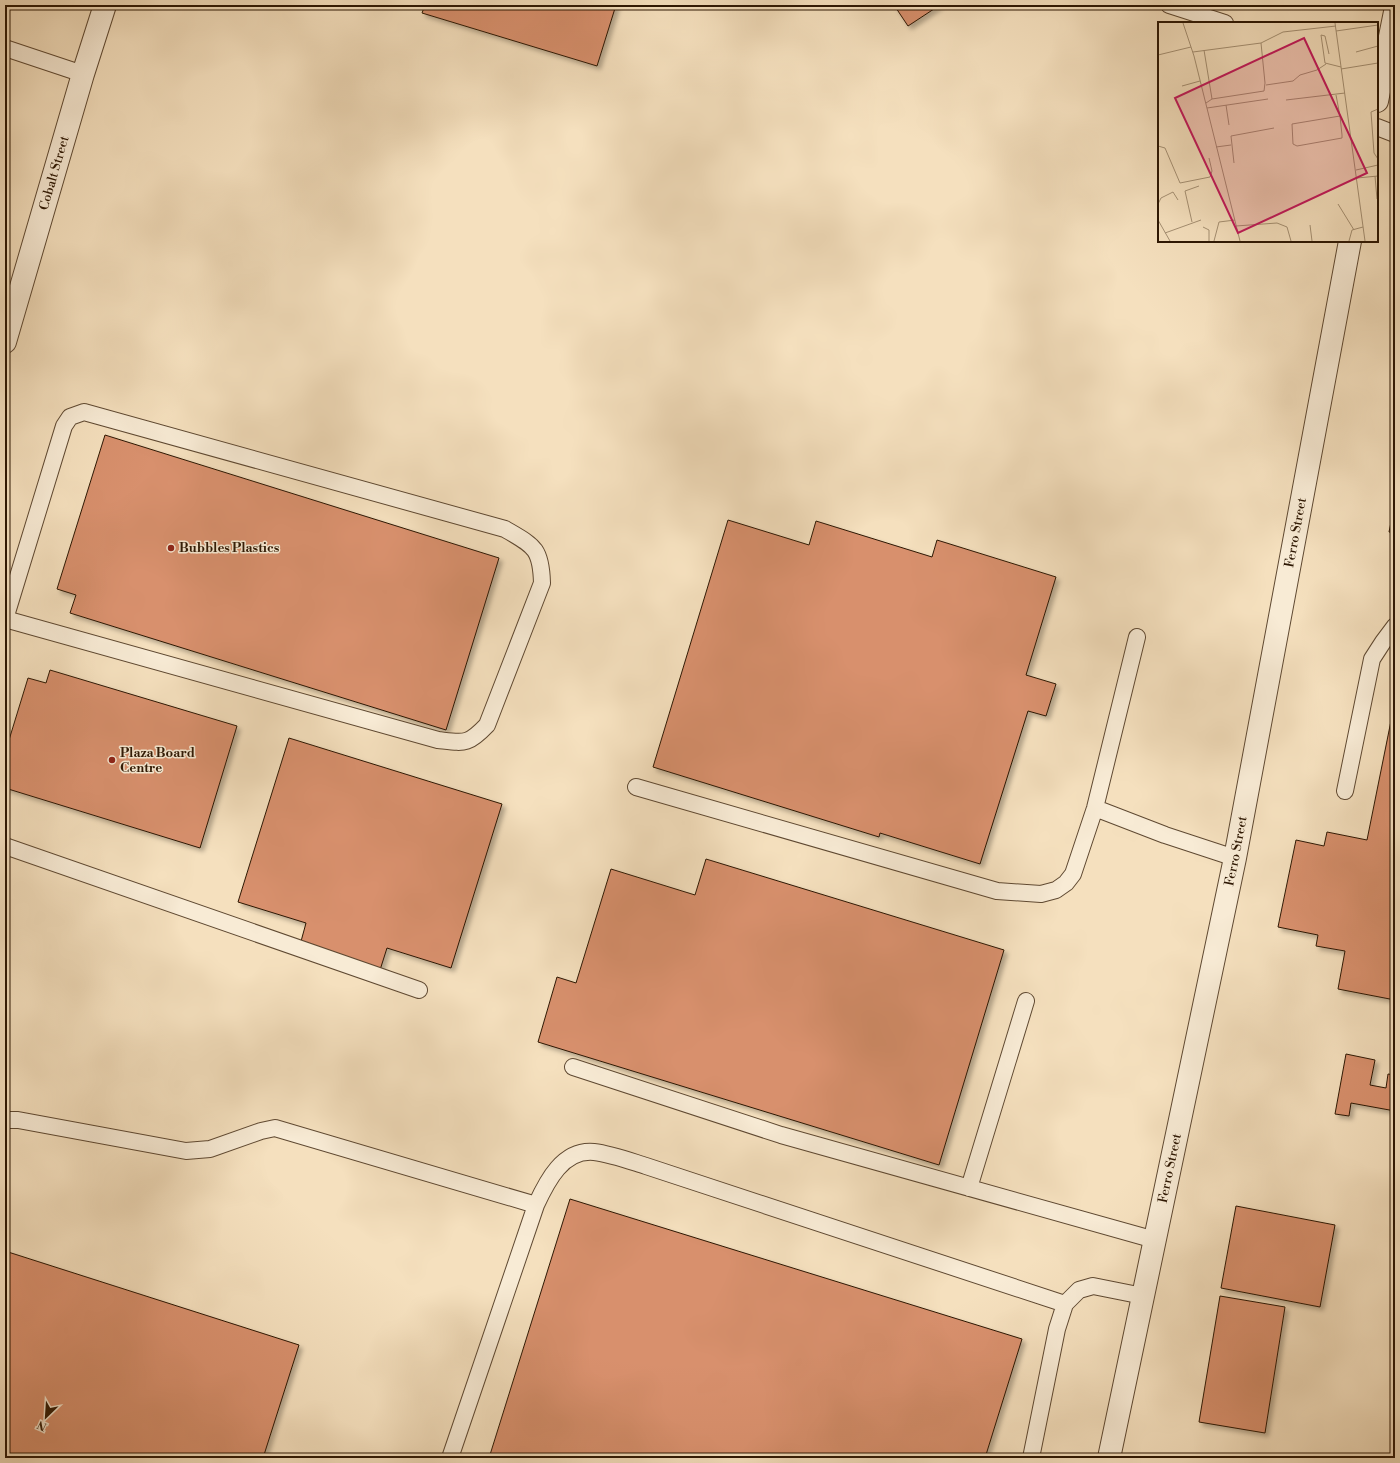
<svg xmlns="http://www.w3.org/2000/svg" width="1400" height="1463" viewBox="0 0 1400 1463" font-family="'Libre Bodoni',serif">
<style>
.building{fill:#d8906d;stroke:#2d1703;filter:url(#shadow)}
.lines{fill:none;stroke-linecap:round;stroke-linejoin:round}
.service-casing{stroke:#5f4932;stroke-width:18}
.minor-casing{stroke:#5f4932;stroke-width:24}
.service{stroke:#f8ebd5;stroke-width:16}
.minor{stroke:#f8ebd5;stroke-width:22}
.poi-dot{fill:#8f2418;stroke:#f8ebd5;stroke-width:1.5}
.labels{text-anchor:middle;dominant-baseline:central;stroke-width:3;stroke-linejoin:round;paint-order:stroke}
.street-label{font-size:13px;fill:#2d1703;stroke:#f8ebd5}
.poi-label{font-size:13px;font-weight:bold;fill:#2d1703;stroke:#f8ebd5;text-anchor:start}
.inset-road{fill:none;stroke:#a59073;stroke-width:1}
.view{fill:#c2185b;fill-opacity:0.15;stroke:#c2185b;stroke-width:2}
.inset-edge{fill:none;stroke:#2d1703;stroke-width:2}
</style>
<defs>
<filter id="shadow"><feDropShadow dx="3.5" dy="3.5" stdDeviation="2" flood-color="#0004"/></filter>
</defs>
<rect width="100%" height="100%" fill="#f5e0be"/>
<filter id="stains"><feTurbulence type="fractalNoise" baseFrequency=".005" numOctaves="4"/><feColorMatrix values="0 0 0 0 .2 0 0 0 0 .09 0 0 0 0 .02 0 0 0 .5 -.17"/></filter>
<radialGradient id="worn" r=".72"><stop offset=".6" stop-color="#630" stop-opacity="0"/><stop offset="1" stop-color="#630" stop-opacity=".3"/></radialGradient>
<path class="building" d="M425 5H616L597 66 422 13Z
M894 5H940L908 26Z
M105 435 499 558 446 730 70 613 76 595 57 589Z
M1395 503V533L1389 532Z
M728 520 809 545 816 521 932 557 937 540 1056 577 1026 675 1056 684 1046 716 1028 711 980 864 880 833 879 837 653 767Z
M50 670 237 726 200 848 5 788V753L28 678 46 683Z
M1395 701V1000L1338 989 1345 951 1316 946 1318 935 1278 927 1296 840 1324 846 1327 832 1367 840Z
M289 738 502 804 451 968 387 948 380 970 300 945 306 923 238 902Z
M706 859 1004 950 939 1165 538 1042 557 977 576 983 611 869 695 895Z
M1346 1054 1375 1060 1370 1085 1386 1088 1388 1074 1395 1075V1111L1351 1103 1349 1116 1335 1114Z
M570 1199 1022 1339 985 1458H489Z
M1236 1206 1335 1225 1320 1307 1221 1288Z
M5 1251 299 1345 263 1458H5Z
M1220 1296 1285 1307 1265 1433 1199 1422Z"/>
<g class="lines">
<g class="service-casing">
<path id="service" d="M1169 5 1225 23
M5 48 83 74
M1377 127 1395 134
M5 620V619L64 426 70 417 84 412 505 529C534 546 541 548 542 583L487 725C468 745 465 743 438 740L5 619
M636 787 997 891 1041 894 1056 890 1066 883 1073 874 1095 808 1137 637
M1345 791 1372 659 1383 642 1395 626
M1095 808 1165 835 1235 858
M5 846 419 990
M573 1067 781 1135 1155 1240
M5 1120H18L186 1151 210 1149 261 1131 275 1128 536 1205
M969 1188 1026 1001
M450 1458 536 1205C547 1181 563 1149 594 1152 611 1154 630 1161 646 1166L1065 1304
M1031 1458 1057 1329 1065 1304 1079 1290 1093 1286 1143 1296"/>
</g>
<g class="minor-casing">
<g id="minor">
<path d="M1377 101 1395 12"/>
<path id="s1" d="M5 342 83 74 105 5"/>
<path id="s2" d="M1109 1458 1235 858 1350 241"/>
</g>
</g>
<use href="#service" class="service"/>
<use href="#minor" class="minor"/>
</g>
<g class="poi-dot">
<circle cx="171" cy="548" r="4"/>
<circle cx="112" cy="760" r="4"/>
</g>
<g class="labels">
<g class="street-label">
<text stroke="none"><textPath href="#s1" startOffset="176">Cobalt Street</textPath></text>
<text stroke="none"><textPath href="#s2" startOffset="944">Ferro Street</textPath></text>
<text stroke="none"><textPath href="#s2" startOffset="620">Ferro Street</textPath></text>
<text stroke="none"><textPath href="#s2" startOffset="296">Ferro Street</textPath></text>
</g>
<g class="poi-label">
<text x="179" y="548">Bubbles Plastics</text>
<text x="120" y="753">Plaza Board<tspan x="120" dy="15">Centre</tspan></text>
</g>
</g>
<g transform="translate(1158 22)">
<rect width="220" height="220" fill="#f5e0be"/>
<path class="inset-road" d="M25 1 36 34 82 219M177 1 207 219M178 9 220 3M46 28 54 77 48 81M35 30 103 21 125 10 178 4M198 30 220 24M171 32 167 14 163 13 167 41 183 45M0 33 33 25M183 47 220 41M108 63 135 59 142 53 159 48 168 42M24 64 42 59M178 73 182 94 184 113V116L139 124 135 122 134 102 182 94M54 77 106 69 107 61 103 21M128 78 187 71M68 83 71 103M49 86 110 77M220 87 213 90 216 131 220 137M0 124 7 126 22 161 52 155 54 149 51 136M58 125 73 123M76 141 73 114 116 106M198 148 220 143M217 154 219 177M199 156 220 154M0 182 3 176 15 170 20 178M180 182 196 208M0 198 12 219M34 200 27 169 41 164M152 203 154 219M78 204 119 201 129 205 133 219M45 205 51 208V219M7 211 43 198M56 219 61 200 77 198M191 219 194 208 205 205"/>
<path class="view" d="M146 16 209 151 80 211 17 76Z"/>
<rect width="220" height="220" class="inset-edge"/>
</g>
<rect width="1400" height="1463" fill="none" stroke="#f5e0be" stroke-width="20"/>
<rect x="6" y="6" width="1388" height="1451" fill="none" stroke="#2d1703" stroke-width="2"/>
<rect x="10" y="10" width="1380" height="1443" fill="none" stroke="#2d1703"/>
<g transform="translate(46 1417) rotate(205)" stroke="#f8ebd5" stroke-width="3" paint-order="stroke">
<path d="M0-3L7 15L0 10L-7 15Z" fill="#2d1703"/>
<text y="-6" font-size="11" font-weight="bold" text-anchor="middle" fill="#2d1703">N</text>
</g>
<rect width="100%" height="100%" filter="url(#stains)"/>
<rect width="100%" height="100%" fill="url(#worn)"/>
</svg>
